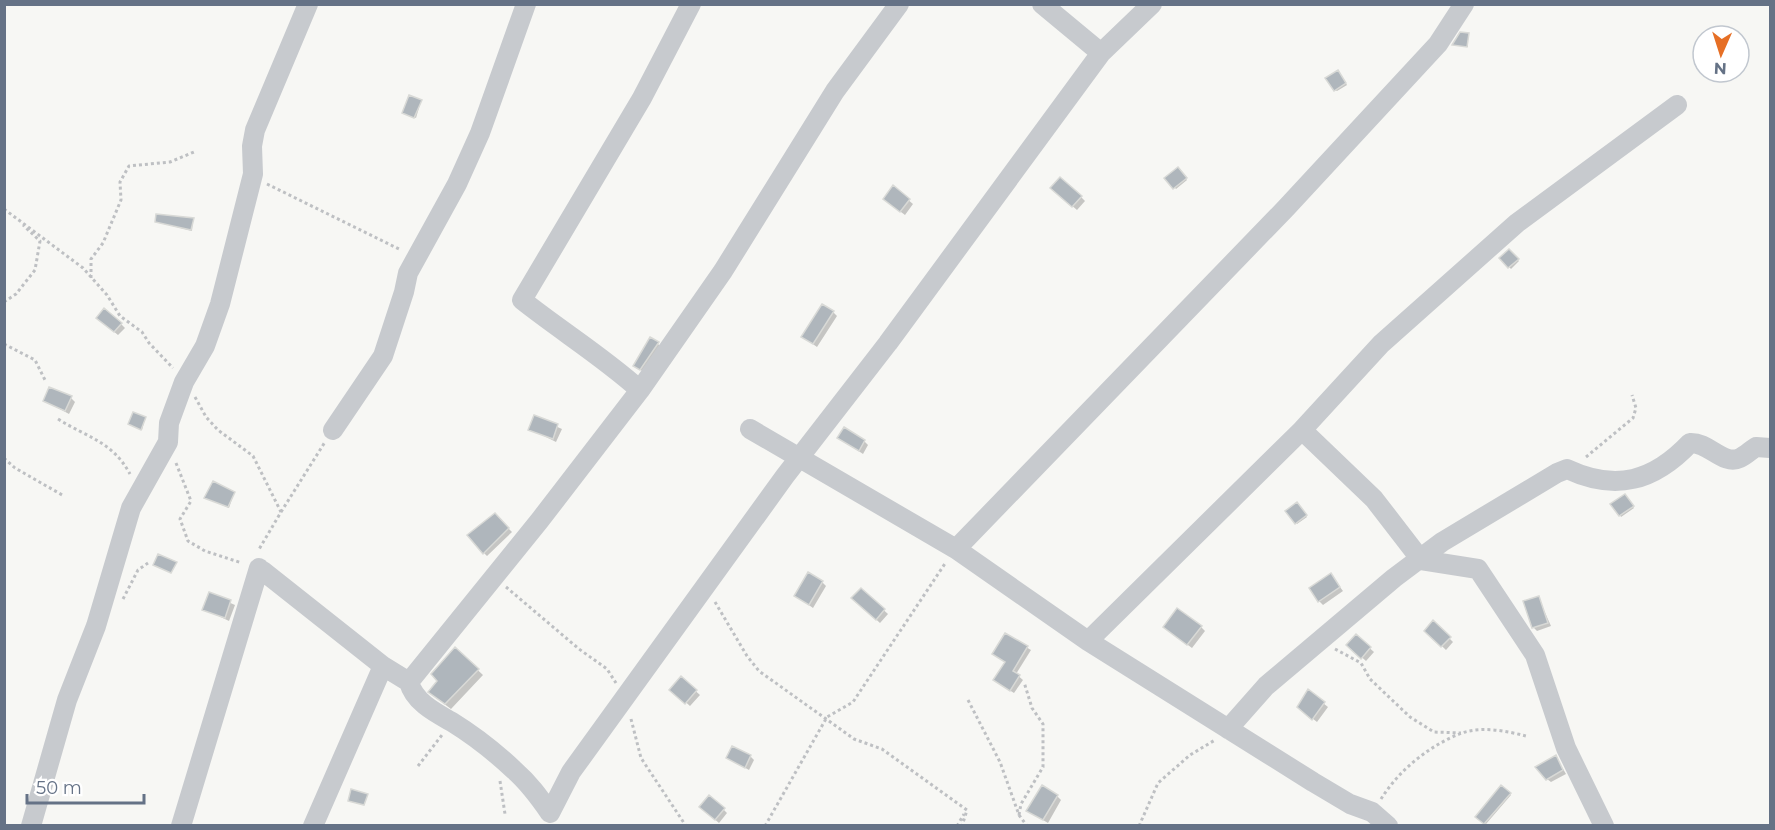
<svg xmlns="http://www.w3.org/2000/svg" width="1775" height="830" viewBox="0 0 1775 830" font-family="Montserrat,sans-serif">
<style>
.shadow{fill:#0003}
.building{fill:#afb6bc;stroke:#d8d9d6;stroke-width:1.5}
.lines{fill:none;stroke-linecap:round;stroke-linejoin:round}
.path{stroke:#bec0c3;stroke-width:3;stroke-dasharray:3 3;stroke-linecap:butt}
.minor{stroke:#c7cace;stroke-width:20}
</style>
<rect width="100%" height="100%" fill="#f7f7f4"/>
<path class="shadow" d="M1468 35V47L1454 44Z
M1339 73 1347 85 1337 91 1335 90Z
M421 101 416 118 406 114Z
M1178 169 1187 180 1176 189 1167 178Z
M894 188 913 204 905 215 889 203Z
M1056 192 1081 197 1085 201 1077 210Z
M193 219 192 231 157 222Z
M1509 251 1519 261 1511 269 1501 258Z
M833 312 837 316 817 347 807 340Z
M102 322 121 324 125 328 118 335Z
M658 344 661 347 644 372 639 369 635 365Z
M71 398 75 402 69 414 45 401Z
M535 417 562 429 556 442 530 429Z
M145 419 142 430 131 425Z
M839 438 864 441 868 445 863 454Z
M234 493 229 508 208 499Z
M1626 498 1634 508 1621 517 1620 515Z
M1297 504 1307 517 1297 524 1287 511Z
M495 515 512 532 487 556 484 553Z
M1334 579 1343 591 1323 605 1319 601Z
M822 582 826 586 813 608 796 596Z
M861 590 888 614 880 623 853 598Z
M210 594 235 605 229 621 204 609Z
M1538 597 1551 626 1537 631 1533 627Z
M1434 623 1453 642 1446 650 1426 631Z
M1201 627 1205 631 1192 648 1169 631Z
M1006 635 1031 650 1016 674 1023 680 1014 693 998 683 1006 662 993 654Z
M1356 636 1374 652 1366 661 1348 645Z
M455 649 483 675 451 709 435 697 439 681Z
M681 678 700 695 690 706 671 689Z
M1309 692 1328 707 1317 722 1303 711Z
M750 756 754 760 749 770 728 758Z
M1556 757 1566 774 1551 782 1547 779Z
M1501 787 1511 795 1486 824 1477 817Z
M1057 796 1061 800 1048 823 1028 811Z
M724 810 727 813 719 823 705 811Z"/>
<path class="building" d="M1460 32 1469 33 1467 47 1452 45Z
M1338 70 1346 83 1334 91 1325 78Z
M409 95 422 100 414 118 402 113Z
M1178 167 1187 178 1173 189 1164 178Z
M1060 177 1082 196 1072 207 1050 188Z
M893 185 910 199 900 212 883 199Z
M156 214 194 218 191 230 155 222Z
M1509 249 1519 259 1508 268 1499 258Z
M822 304 834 311 813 344 801 337Z
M104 308 122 323 114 332 96 318Z
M650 337 659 342 640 370 633 366Z
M49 387 72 396 65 411 43 401Z
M133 412 146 417 141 430 128 424Z
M534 415 558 424 553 439 528 430Z
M844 427 865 440 859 451 837 438Z
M213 481 235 492 228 507 204 498Z
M1625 494 1634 506 1619 516 1610 504Z
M1297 502 1307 515 1295 524 1285 511Z
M495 513 509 528 483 554 467 535Z
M158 554 177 562 171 573 153 565Z
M808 572 823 581 809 605 794 596Z
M1331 573 1340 587 1318 602 1309 588Z
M861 588 885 609 876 620 851 598Z
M209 592 231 600 225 618 202 610Z
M1539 596 1548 623 1532 628 1523 601Z
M1177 608 1202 626 1187 645 1163 627Z
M1433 620 1451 637 1441 647 1424 631Z
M1005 633 1028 646 1013 671 1020 675 1010 691 993 680 1005 662 992 654Z
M1356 634 1371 647 1361 659 1346 645Z
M455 647 479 669 445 704 428 692 437 681 431 674Z
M681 676 697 690 685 704 669 690Z
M1308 689 1325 702 1312 720 1297 707Z
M732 746 751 755 745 768 726 758Z
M1556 755 1563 770 1546 780 1535 767Z
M1042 785 1058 795 1043 820 1026 811Z
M1501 785 1511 793 1484 824 1475 817Z
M351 789 368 794 364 805 348 801Z
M709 795 725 808 715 820 699 807Z"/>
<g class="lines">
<path class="path" d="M267 184 401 250
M4 209 83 268 107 295 120 316 142 332 149 343 173 368
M91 278V259L103 243 121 200 120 182 129 166 170 162 194 152
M4 302 16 294 35 270 40 241 23 225
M4 344 35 360 46 382
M195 397 206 417 218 430 253 456 281 512 258 551
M58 419C88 438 112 441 130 474
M1586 457 1633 418 1636 408 1632 395
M4 458 15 468 64 496
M176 463 191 501 180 519 188 541 205 551 242 563
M281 512 325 442
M506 587 579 649 607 669 616 683
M123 599 138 570 148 563
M715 602 747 656 759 671 854 739 882 749 960 805 967 810 962 826
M1335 649 1361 663 1370 679 1410 717 1434 732 1461 733
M968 700 1000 762 1019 815 1027 826
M631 719 641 758 686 826
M418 766 442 735
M500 781 505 814
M1381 799C1399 770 1430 745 1462 733 1482 726 1507 731 1526 736
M1019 815 1021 804 1043 767V724L1032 708 1024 682
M765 826 827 717 853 702 946 562
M957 826 964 814
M1139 826 1158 783 1190 755 1215 740"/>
<path class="minor" d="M1042 4 1101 53
M640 390C602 356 561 331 522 300L642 98 691 4
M750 429 956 549 1088 641 1313 782 1350 804 1372 812 1388 826
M333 430 383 356 404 292 408 273 457 184 480 133 526 4
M1302 430 1374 499 1421 560 1478 569 1535 655 1566 748 1604 826
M956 549 1286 208 1438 44 1464 4
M263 571 383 666 409 682 540 520 640 390 723 271 835 91 899 4
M1088 641 1302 430 1381 344 1517 223 1677 105
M409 682C414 702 436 713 452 722 473 735 496 753 514 770 529 783 539 797 550 813L571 772 785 476 888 343 1101 53 1152 4
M1228 729 1266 686 1394 578 1442 542 1557 473 1567 469C1616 492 1654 481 1690 443 1709 442 1723 466 1740 458 1745 456 1751 450 1756 447L1770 448
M31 826 67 700 96 626 131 508 168 442 169 423 184 382 205 346 220 304 253 174 252 146 255 130 308 4
M181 826 259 568
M313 826 383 666"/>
</g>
<rect width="1775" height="830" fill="none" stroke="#657286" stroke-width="12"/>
<g transform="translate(1721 54) rotate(183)"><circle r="28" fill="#ffffff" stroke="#c1c7cf" stroke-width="1.5"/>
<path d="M0-4.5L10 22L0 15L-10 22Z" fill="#e66f25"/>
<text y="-9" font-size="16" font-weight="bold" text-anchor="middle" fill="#657286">N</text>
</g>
<path d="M27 794v9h117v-9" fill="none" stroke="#657286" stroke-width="3"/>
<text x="36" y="794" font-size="18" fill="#657286" stroke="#ffffff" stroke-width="4.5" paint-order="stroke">50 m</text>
</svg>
